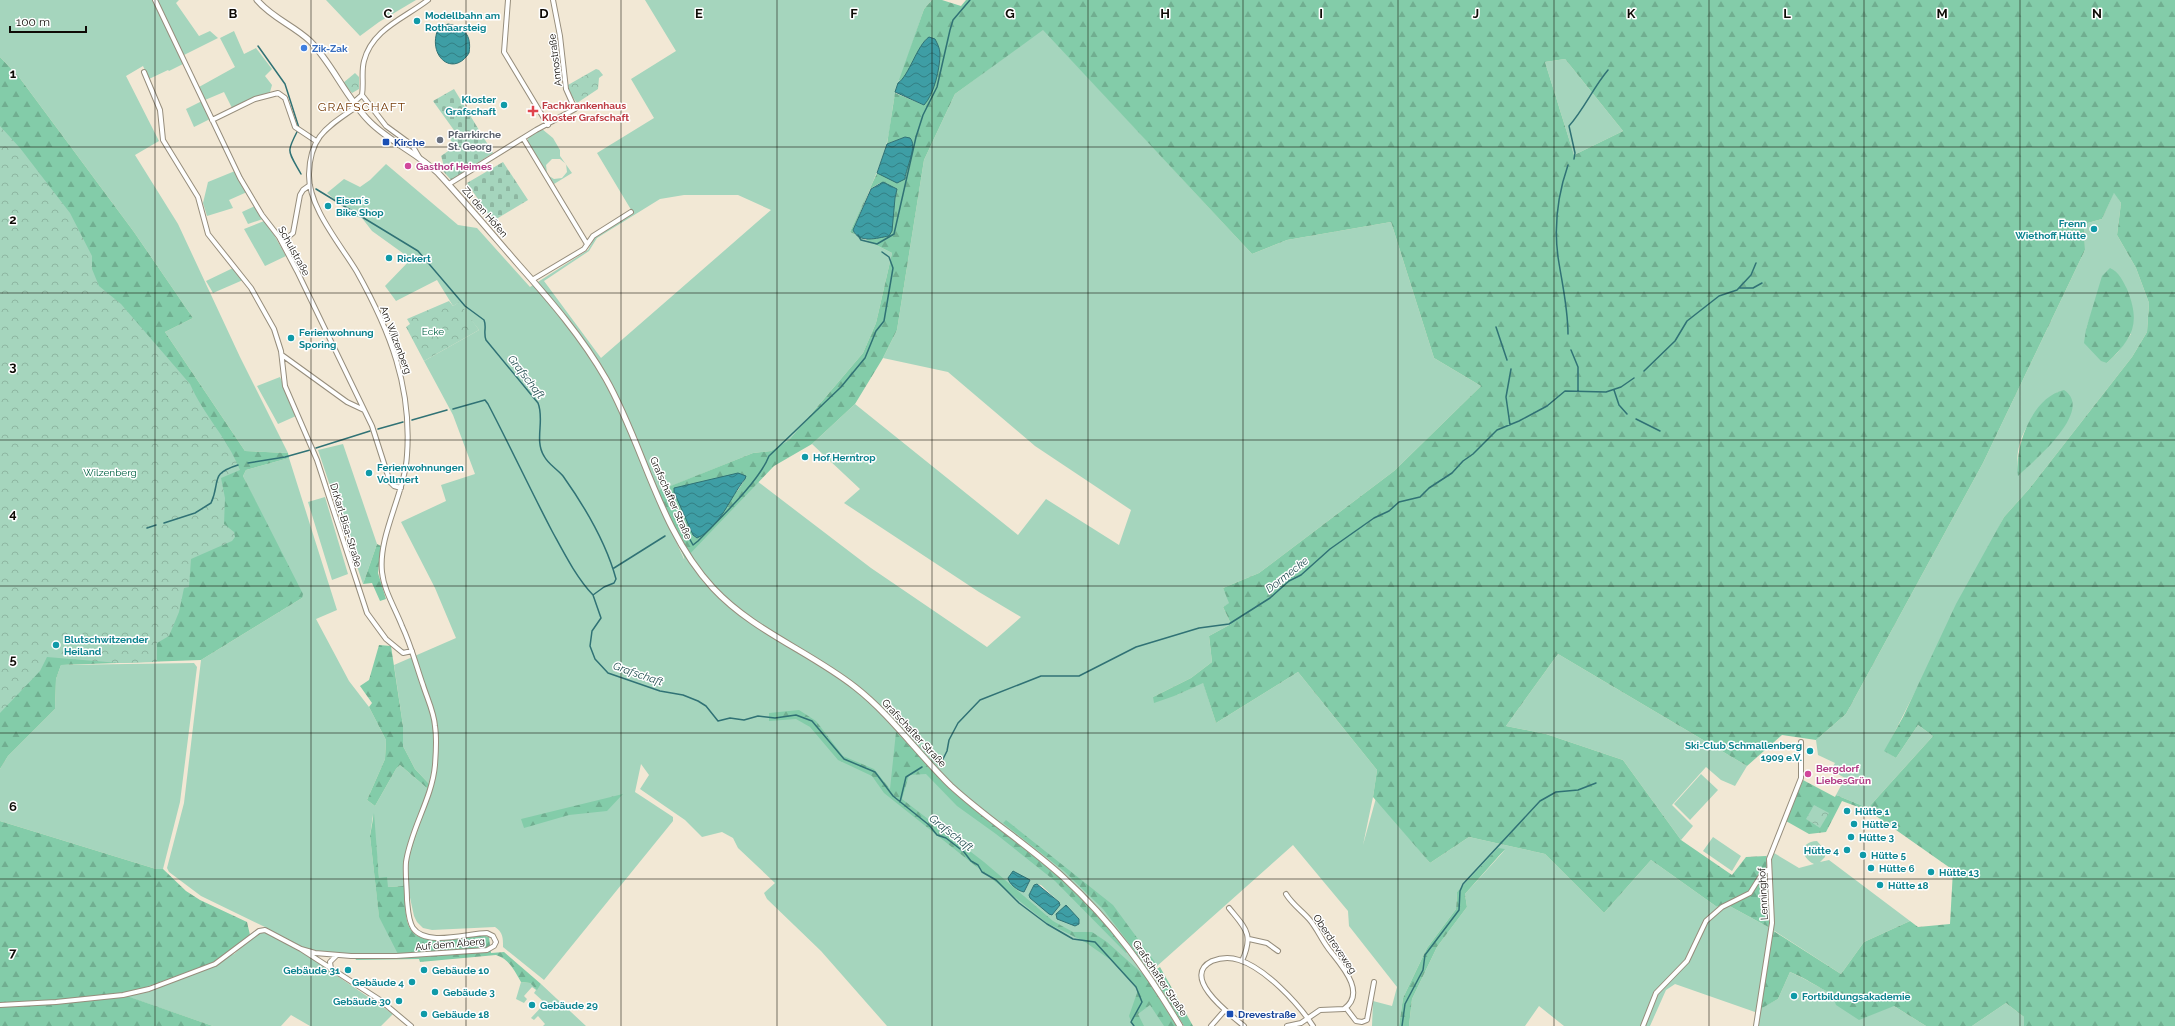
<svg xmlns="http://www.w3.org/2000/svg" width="2175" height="1026" viewBox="0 0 2175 1026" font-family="Raleway,sans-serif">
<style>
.grass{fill:#a5d5bd;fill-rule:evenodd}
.forest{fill:url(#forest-firs);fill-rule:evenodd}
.cemetery{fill:url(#cemetery-stones)}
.park{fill:url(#park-crowns)}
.water{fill:url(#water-waves);stroke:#307275}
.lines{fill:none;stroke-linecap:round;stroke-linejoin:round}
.stream{stroke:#307275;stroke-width:1.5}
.minor-casing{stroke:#968d7c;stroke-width:6}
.tertiary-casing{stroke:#968d7c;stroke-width:7}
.minor{stroke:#fff;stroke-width:4}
.tertiary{stroke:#fff;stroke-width:5}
.grid{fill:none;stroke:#0f0b06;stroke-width:1;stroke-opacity:0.55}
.culture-dot{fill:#0f9aa8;stroke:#fff;stroke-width:1.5}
.shop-dot{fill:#3f7fe0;stroke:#fff;stroke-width:1.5}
.health-dot{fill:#e0444e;stroke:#fff;stroke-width:1.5}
.worship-dot{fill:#6b7280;stroke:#fff;stroke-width:1.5}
.transit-dot{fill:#1a4fb4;stroke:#fff;stroke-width:1.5}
.hotel-dot{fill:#d1479c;stroke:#fff;stroke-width:1.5}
.labels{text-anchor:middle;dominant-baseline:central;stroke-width:3;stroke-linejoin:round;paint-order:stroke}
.culture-label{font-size:10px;font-weight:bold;fill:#0d838f;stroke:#fff;text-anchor:start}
.shop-label{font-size:10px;font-weight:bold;fill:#366cbe;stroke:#fff;text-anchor:start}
.street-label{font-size:10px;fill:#0f0b06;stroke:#fff}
.health-label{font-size:10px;font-weight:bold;fill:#be3a42;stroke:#fff;text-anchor:start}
.worship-label{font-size:10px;font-weight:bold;fill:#5b616d;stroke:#fff;text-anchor:start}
.transit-label{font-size:10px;font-weight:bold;fill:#164399;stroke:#fff;text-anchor:start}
.hotel-label{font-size:10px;font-weight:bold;fill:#b23c85;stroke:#fff;text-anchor:start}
.park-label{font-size:10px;fill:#006243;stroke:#fff}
.water-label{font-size:11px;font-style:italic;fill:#244f52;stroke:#fff}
.quarter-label{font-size:12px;letter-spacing:1px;fill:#763c07;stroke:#fff}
.grid-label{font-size:13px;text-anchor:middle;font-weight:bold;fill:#0f0b06;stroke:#fff;stroke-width:3;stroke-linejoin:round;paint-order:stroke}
</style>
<defs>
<pattern id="forest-firs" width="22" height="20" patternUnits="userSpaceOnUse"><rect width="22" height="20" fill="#83cca9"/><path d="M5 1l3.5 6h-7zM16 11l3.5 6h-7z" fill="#70ae90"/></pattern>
<pattern id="cemetery-stones" width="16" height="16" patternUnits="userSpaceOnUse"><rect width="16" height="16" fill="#a5d5bd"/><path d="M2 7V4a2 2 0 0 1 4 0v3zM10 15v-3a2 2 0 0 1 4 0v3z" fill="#8db6a1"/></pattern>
<pattern id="park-crowns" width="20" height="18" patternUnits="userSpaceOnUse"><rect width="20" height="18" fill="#a5d5bd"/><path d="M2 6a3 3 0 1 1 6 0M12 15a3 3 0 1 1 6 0" fill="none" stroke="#8db6a1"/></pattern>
<pattern id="water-waves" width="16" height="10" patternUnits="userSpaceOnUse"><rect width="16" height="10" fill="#3e9ea5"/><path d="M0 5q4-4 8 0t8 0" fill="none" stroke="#327f84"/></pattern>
</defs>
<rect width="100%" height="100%" fill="#f2e8d5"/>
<path class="grass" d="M0 0H179L176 3 199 36 210 31 218 38 180 57 183 64 169 71 168 70 149 79 143 66 126 76 159 141 135 155 178 224 240 357 288 453 245 451 165 332 193 318 134 232 19 77 0 57Z
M326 0H416L379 22 360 36Z
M645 0H932L924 9 900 80 902 81 899 82C891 102 892 125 886 146 877 176 863 204 850 232L892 253 876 323 863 353 789 440 771 451 753 453 654 493 684 559 757 481 871 568 987 647 1021 617 979 592 844 503 860 489 812 444 855 404 1018 535 1046 499 1119 545 1131 510 1035 446 948 372 883 358 897 330 924 160 955 94 1043 29 1252 254 1287 240 1391 222 1434 358 1481 386 1394 471 1259 573 1223 588 1230 603 1223 607 1231 624 1209 636 1212 662 1191 678 1153 697 1177 695 1203 682 1216 723 1298 672 1377 770 1373 797 1363 845 1376 798 1430 863 1469 837 1545 854 1604 913 1651 860 1717 907 1724 903 1770 928 1766 856 1774 853 1799 868 1814 864C1800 857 1799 842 1817 841L1825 850V857L1820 862 1829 860 1910 921 1864 942 1841 974 1773 930 1755 1012 1675 984 1666 990 1650 1026H1564L1539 1006 1525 1026H1409L1412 999 1437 947 1467 907 1465 894 1505 850 1457 892 1456 909 1427 948 1403 998 1399 1026H1372L1373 1001 1392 1006 1397 987 1349 926 1348 911 1293 845 1147 975 1177 1026H887L821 951 767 899 764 893 775 883 738 848 733 838 722 832 702 837 685 820 640 789 649 775 641 764 635 792 673 817V821L544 980 503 947C503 938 503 932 495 927L432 930 423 928 417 922 414 916 409 893 408 861 432 787 415 769 403 746V726L394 665 456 638 435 588 401 522 446 501 441 485 475 474 453 415 424 361 479 330 458 303 453 306 437 280 396 301 385 286 411 259 372 231 362 218 354 216 327 193 344 179 360 187 370 180 386 164 458 225 477 228 530 287 588 250 595 237 633 213 597 153 654 118 631 79 676 51ZM684 195H738L771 210 601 358 544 281 589 251 597 238 660 199ZM1037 884 1041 885 1059 902 1029 895 1034 885Z
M234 31 244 54 256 48 272 69 265 76 272 85 270 92 232 108 224 92 205 100 199 87 235 67 220 38Z
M1565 59 1623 131 1574 155 1545 62Z
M202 101 210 119 194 127 186 109Z
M542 129 553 138 560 150V156L572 173 554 184 549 176 554 179 562 178 567 172 566 164 560 159H552L546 165 547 173 527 141 529 137Z
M235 171 247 192 229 200 233 208 207 216 203 203 208 182Z
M2114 192 2121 203 2117 235 2136 268 2149 303 2147 332 2132 357 2029 489 2004 517 1885 751 1896 758 1918 725 1933 736 1868 808 1836 795 1845 778 1831 770 1835 763 1818 755 1816 740 1846 714 1983 463 2085 250 2084 224 2102 219ZM2092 312 2131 334 2118 352 2107 363 2086 329ZM2058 392 2065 425 2042 453 2019 475C2011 442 2033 410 2058 392Z
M255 206 263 219 248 224 242 212Z
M264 221 274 235 286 256 265 266 244 229Z
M233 268 243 280 213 293 206 281Z
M280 377 296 416 278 424 257 386Z
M343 444 377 544 363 584 318 450Z
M289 458 337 610 316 619 349 681 369 707 386 740 385 759 367 800 375 806 396 769 400 765 428 789 403 862V886L388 887 379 878 373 815 370 836 379 916 400 954 315 953 311 958 393 1014 381 1026H310L291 1015 281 1026H213L123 995 234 954 265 927 201 896 169 872 167 868 184 803 201 660 302 598 243 476 246 470Z
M325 497 348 574 332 580 308 502Z
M1558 654 1747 766 1735 786 1721 780 1706 767 1672 805 1693 826 1681 840 1623 760 1546 734 1506 726Z
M194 663 197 667 180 802 163 869H156L0 821V769L8 756 55 709 56 679 61 665Z
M1701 774 1718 790 1690 820 1674 804Z
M1713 837 1741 856 1732 871 1703 851Z
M1790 972C1805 978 1817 987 1833 994L1837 1005 1894 1006 1926 1026H1757L1759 1009 1778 999Z
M521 982 530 983 537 989 541 984 586 1026H543L545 1024 538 1016 534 1020 531 1018 545 1003 534 993 536 990 532 987 524 996 527 999 524 1003 516 999Z
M2006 1003 2024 1017V1026H1972Z"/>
<path class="forest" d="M932 0H942L961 6 966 0H2175V1026H2024V1017L2006 1003 1972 1026H1926L1894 1006 1859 1020 1836 1005 1832 994C1817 987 1806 978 1790 972L1778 999 1755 1012 1772 930 1841 974 1864 942 1910 921 1918 927 1950 924 1953 870 1869 811 1842 801 1826 832 1809 834 1786 821 1803 780 1835 797 1836 795 1868 808 1933 736 1918 725 1896 758 1884 751 1903 717 1956 604 2004 517 2029 489 2132 357 2147 332 2149 303 2136 268 2117 235 2121 203 2114 193 2102 219 2084 224 2085 250 1983 463 1846 714 1816 740 1782 735 1747 766 1558 654 1506 726 1546 734 1623 760 1681 840 1732 875 1746 857 1766 856 1770 928 1724 903 1717 907 1651 860 1604 913 1545 854 1469 837 1430 863 1373 797 1377 770 1298 672 1216 723 1203 683 1177 695 1154 703 1153 697 1191 678 1212 662 1209 636 1231 624 1223 607 1229 603 1223 588 1259 573 1394 471 1481 386 1434 358 1391 222 1287 240 1252 254 1043 30 955 94 924 160 897 330 883 358 855 404 812 444 774 466 685 559 653 493 753 453 771 451 789 440 863 353 876 323 892 253 850 232 877 173 905 179 909 159 905 137 887 144 895 93 924 105 926 39 902 81 899 80 924 9ZM1565 59 1623 131 1574 155 1545 62ZM880 183 897 189 895 198 866 240 855 234 853 230 870 189ZM745 479 738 490 693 535 689 523Z
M0 57 19 77 134 232 193 318 165 332 245 451 288 453 289 458 246 470 243 476 303 594 302 598 201 660 61 665 56 679 55 709 8 756 0 769Z
M2110 268C2119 272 2123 281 2127 289 2141 324 2133 338 2107 363L2101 361 2084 343 2086 329 2102 276Z
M2064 390C2095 410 2034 461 2018 476 2014 447 2032 397 2064 390Z
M377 544 381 546 378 573 386 599 380 601 372 583 363 584Z
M379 645 391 646 403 726V746L415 769 432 787 408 861 409 893H405C406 905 404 920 411 930 423 948 464 937 482 935L489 937 491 953 504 952 541 984 537 990 530 983 521 982C514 970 509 959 496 955L420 962 419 959 356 960 355 958H400L379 917 370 836 374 813 379 878 387 877 388 887 403 886V862L428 789 400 765 396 769 375 806 367 800 385 759 386 740 369 707 372 703 360 686 369 680Z
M799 710 816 721 843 756 874 769 890 789 896 732 954 793 1059 877 1101 918 1128 951 1126 953 1055 881 996 834 957 806 926 774 909 775 902 799 984 862 1053 921 1073 932H1092L1107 942 1146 977 1176 1026H1164L1150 1005 1138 1014 1144 1026H1133L1129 1016 1138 990 1115 963 1085 942 1047 923 884 793 872 776 838 760 810 727 796 719 769 721V713Z
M623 794 607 811 569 815 524 828 521 819Z
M1006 820 1113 905 1157 965 1150 971 1103 909 1064 871 1003 823Z
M0 821 156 869H163L186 891 200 900 247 922 250 935 223 959 124 995 213 1026H0Z
M1498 848 1505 849 1465 894 1467 907 1437 947 1412 999 1409 1026H1399L1403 998 1427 948 1456 909 1457 892Z
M1160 967 1193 1026H1184L1151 973Z"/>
<path class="cemetery" d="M454 89 493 153 451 180 443 171 444 166 441 156 454 147 449 137 456 133 433 101Z
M503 162 528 200 493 221 467 183Z"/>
<path class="park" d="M596 69 599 70 603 75 599 78 598 89 577 103 570 94 568 85Z
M355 73 359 77V89L352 93 343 83Z
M0 126 20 148 70 213 92 256V269L99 286 121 304 190 384C203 414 228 439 240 470L221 478 225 498 224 524 234 532 235 537 232 541 191 559 189 587 184 588 179 612 169 636 157 643V662L119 663 47 657 40 671 0 713Z
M449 301 453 306 459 302 479 330 424 361 406 327 410 324 407 319Z
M1814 805 1829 813 1820 828 1806 819Z"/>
<path class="water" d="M448 24C464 27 472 35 469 53 453 78 427 56 438 29Z
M929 37 935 39C937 43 940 48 940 54 940 68 934 95 924 105L895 92 898 83C909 76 917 45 929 37Z
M905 137 910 138C918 146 906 167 905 179L897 183 877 173 887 144Z
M883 182 897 189 895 198 892 231 889 236C877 238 859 244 853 230L871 189Z
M738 473 746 476 745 479C730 497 720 528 697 538L693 535 674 492V488Z
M1013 871 1030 880 1024 892C1018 891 1009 884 1008 878Z
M1037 884 1059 902 1060 905 1052 915 1049 914 1030 898 1029 895 1034 885Z
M1066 905 1079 919V924L1075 926 1057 919 1056 914Z"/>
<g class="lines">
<path class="stream" d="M258 46 285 84 299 128C286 153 287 149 301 174
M1574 159 1575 153 1569 126C1584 109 1593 88 1608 70
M316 189 418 251 465 306 484 320C487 327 483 332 486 340L538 403C545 420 534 440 544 456 548 464 557 469 563 476 585 507 606 542 616 579L614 583 604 587 593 595 601 618 592 631 590 646 595 659 608 673 660 691 683 695 698 701 706 706 718 721 730 718 744 720 758 716 775 718 796 715 812 721 844 759 875 772 893 796 929 825 937 835 946 838 964 852 971 861 978 865 982 872 996 880 1019 903 1047 924 1073 939 1095 942 1136 987 1142 1002 1131 1022 1134 1026
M858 235 861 240 877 244 894 234 916 137 923 115 937 87 950 30 953 20 970 0
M1739 288H1753L1762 283
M1496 327 1507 360
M1568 334C1568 308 1562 283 1558 257 1554 227 1558 194 1568 165
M1571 350 1578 367V391
M1644 371 1675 341 1687 321 1719 296 1737 290 1751 275 1756 263
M1614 390 1619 405 1627 414
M453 409 485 400 488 404C510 446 530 489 552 531 564 553 576 577 593 595
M1636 419 1660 431
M412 420 447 410
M1510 425 1506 397 1511 369
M378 429 403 422
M316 448 370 431
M248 463 285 457 310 450
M164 523 195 513 211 503C221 481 209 474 238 465
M680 527H683L693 545 698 541C718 520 759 482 769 456L841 387 865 358 876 331 884 321 893 268 889 257 882 252
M147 528 156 525
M614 568 665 536
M943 759 947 751 949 740 958 723 980 700 1041 676H1079L1136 647 1199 628 1229 624 1270 598 1289 581 1301 575 1330 549 1374 518 1389 511 1399 502 1420 497 1429 488 1452 473 1463 461 1473 454 1497 430 1519 421 1547 406 1565 391 1606 392 1621 387 1634 378
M900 802 906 777 922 767
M1402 1026 1405 1004 1423 970 1425 955 1459 910 1460 891 1463 884 1540 801 1556 792 1578 790 1596 783"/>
<g class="minor-casing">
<path id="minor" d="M155 0 240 178 262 215 279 237 297 271 372 426 390 482 394 486 401 488
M508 0 504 52 548 125
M144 72 160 110 163 140 198 197 208 234 251 288 274 329 281 351 285 386 317 460 367 613 386 639 403 653 412 651
M362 95 386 126 412 145 419 157
M353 103 362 95C364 83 361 72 364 61 372 29 405 18 428 0
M212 120 255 99 278 93 285 98 295 127 316 141
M523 138 587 244
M449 184 536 130 575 109 566 89 560 36 553 0
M282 242 293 233 300 195 303 190 310 185
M532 280 584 249 593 236 631 212
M282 355 347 402 364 410
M1286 894C1292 904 1302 911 1309 919 1317 928 1321 939 1328 948 1339 963 1368 992 1344 1009L1320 1010 1301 1023 1287 1026
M1229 908C1246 929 1254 934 1242 961
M1249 939 1267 943 1278 951
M301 949 315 953 351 956H396L487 950 494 946 496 942 493 936 487 933C468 933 426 947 413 928 408 920 408 909 407 900 407 888 405 874 406 862 411 828 432 799 435 765 436 752 437 739 435 726 434 712 427 698 423 685 416 665 411 645 402 626 395 608 384 591 382 572 378 535 405 493 407 455 412 387 390 331 357 272 341 245 308 207 309 174 310 135 328 127 356 107
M331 969 330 962 336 956
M0 1005 56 1002 123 995 149 989 215 964 259 931 265 930 301 949 380 1000 411 1026
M1346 1008 1356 1021 1362 1022 1367 1020 1374 982
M1211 1026 1225 1010
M1244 1026C1232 1016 1179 977 1212 961 1220 958 1230 957 1239 960 1265 968 1298 1003 1313 1026
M1643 1026 1656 993 1687 961 1706 921 1722 907 1750 893 1762 874 1769 869
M1756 1026 1772 923 1769 859 1801 778V742"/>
</g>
<g class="tertiary-casing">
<path id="tertiary" d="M257 0C272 18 293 25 310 41 332 63 346 98 370 122 390 142 417 153 438 173 466 203 492 234 518 264 550 300 582 337 606 379 644 446 659 530 713 588 753 631 809 651 855 687 891 715 918 754 951 786 987 819 1028 845 1063 877 1113 923 1146 969 1180 1026"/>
</g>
<use href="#minor" class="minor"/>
<use href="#tertiary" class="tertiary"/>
</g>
<path class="grid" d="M155 0V1026M311 0V1026M466 0V1026M621 0V1026M777 0V1026M932 0V1026M1088 0V1026M1243 0V1026M1398 0V1026M1554 0V1026M1709 0V1026M1864 0V1026M2020 0V1026M0 147H2175M0 293H2175M0 440H2175M0 586H2175M0 733H2175M0 879H2175"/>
<g class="culture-dot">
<circle cx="417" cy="21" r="4"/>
<circle cx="504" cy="105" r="4"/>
<circle cx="328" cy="206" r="4"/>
<circle cx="2094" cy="229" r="4"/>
<circle cx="389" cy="258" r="4"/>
<circle cx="291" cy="338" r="4"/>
<circle cx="805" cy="457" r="4"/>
<circle cx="369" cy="473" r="4"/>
<circle cx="56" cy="645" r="4"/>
<circle cx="1810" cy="751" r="4"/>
<circle cx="1847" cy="811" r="4"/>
<circle cx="1854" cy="824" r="4"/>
<circle cx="1851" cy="837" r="4"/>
<circle cx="1847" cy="850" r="4"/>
<circle cx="1863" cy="855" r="4"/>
<circle cx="1871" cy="868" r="4"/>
<circle cx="1931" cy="872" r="4"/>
<circle cx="1880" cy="885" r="4"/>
<circle cx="348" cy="970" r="4"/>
<circle cx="424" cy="970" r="4"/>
<circle cx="412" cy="982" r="4"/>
<circle cx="435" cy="992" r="4"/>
<circle cx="1794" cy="996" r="4"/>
<circle cx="399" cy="1001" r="4"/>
<circle cx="532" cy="1005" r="4"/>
<circle cx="424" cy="1014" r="4"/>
</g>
<circle class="shop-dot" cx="304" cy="48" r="4"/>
<path class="health-dot" d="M531 105h4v4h4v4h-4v4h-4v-4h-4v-4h4z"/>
<circle class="worship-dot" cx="440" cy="140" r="4"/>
<g class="transit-dot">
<rect x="382" y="138" width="8" height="8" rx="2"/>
<rect x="1226" y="1010" width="8" height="8" rx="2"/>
</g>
<g class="hotel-dot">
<circle cx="408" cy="166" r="4"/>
<circle cx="1808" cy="774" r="4"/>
</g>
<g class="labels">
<g class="culture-label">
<text x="425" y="15">Modellbahn am<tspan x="425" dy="12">Rothaarsteig</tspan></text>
<text x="496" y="99" text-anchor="end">Kloster<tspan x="496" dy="12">Grafschaft</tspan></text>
<text x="336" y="200">Eisen´s<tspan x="336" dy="12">Bike Shop</tspan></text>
<text x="2086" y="223" text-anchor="end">Frenn<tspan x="2086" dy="12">Wiethoff Hütte</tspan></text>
<text x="397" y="258">Rickert</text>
<text x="299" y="332">Ferienwohnung<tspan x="299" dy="12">Sporing</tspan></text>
<text x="813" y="457">Hof Herntrop</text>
<text x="377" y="467">Ferienwohnungen<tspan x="377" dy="12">Vollmert</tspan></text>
<text x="64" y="639">Blutschwitzender<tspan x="64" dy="12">Heiland</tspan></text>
<text x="1802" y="745" text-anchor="end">Ski-Club Schmallenberg<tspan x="1802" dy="12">1909 e.V.</tspan></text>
<text x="1855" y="811">Hütte 1</text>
<text x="1862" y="824">Hütte 2</text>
<text x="1859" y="837">Hütte 3</text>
<text x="1839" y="850" text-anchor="end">Hütte 4</text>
<text x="1871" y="855">Hütte 5</text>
<text x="1879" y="868">Hütte 6</text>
<text x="1939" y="872">Hütte 13</text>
<text x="1888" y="885">Hütte 18</text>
<text x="340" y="970" text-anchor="end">Gebäude 31</text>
<text x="432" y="970">Gebäude 10</text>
<text x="404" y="982" text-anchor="end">Gebäude 4</text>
<text x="443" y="992">Gebäude 3</text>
<text x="1802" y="996">Fortbildungsakademie</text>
<text x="391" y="1001" text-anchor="end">Gebäude 30</text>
<text x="540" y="1005">Gebäude 29</text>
<text x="432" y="1014">Gebäude 18</text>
</g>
<g class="shop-label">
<text x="312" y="48">Zik-Zak</text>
</g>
<g class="street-label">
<text transform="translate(555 60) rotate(-97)">Annostraße</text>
<text transform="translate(485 212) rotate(49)">Zu den Höfen</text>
<text transform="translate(294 251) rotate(61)">Schulstraße</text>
<text transform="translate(396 340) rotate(69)">Am Wilzenberg</text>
<text transform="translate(671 498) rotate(66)">Grafschafter Straße</text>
<text transform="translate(346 525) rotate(73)">Dr.Karl-Bisa-Straße</text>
<text transform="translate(914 733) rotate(47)">Grafschafter Straße</text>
<text transform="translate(1763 894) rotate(-93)">Lenninghof</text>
<text transform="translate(450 944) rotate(-5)">Auf dem Aberg</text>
<text transform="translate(1335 944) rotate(56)">Oberdreveweg</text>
<text transform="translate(1160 978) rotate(56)">Grafschafter Straße</text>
</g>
<g class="health-label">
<text x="542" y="105">Fachkrankenhaus<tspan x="542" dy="12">Kloster Grafschaft</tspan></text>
</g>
<g class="worship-label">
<text x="448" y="134">Pfarrkirche<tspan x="448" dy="12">St. Georg</tspan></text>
</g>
<g class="transit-label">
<text x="394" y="142">Kirche</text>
<text x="1238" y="1014">Drevestraße</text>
</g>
<g class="hotel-label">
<text x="416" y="166">Gasthof Heimes</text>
<text x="1816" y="768">Bergdorf<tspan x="1816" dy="12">LiebesGrün</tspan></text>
</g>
<g class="park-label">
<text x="433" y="331">Ecke</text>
<text x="110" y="472">Wilzenberg</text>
</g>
<g class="water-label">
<text transform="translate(526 377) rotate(52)">Grafschaft</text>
<text transform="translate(1287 575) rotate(-38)">Dormecke</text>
<text transform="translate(638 674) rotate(19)">Grafschaft</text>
<text transform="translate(951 833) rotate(38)">Grafschaft</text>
</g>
<g class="quarter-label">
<text x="362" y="107">GRAFSCHAFT</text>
</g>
</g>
<g class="grid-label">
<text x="233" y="18">B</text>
<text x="388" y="18">C</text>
<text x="544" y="18">D</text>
<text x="699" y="18">E</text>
<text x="854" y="18">F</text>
<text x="1010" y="18">G</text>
<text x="1165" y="18">H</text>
<text x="1321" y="18">I</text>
<text x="1476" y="18">J</text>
<text x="1631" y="18">K</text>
<text x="1787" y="18">L</text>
<text x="1942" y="18">M</text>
<text x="2097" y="18">N</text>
<text x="13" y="78">1</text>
<text x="13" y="224">2</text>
<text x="13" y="371">3</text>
<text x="13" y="518">4</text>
<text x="13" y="664">5</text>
<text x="13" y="811">6</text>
<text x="13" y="957">7</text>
</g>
<path d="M10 26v6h76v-6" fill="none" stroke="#0f0b06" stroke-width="2"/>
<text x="16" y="26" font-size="12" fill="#0f0b06" stroke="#ffffff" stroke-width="3" paint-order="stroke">100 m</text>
</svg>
